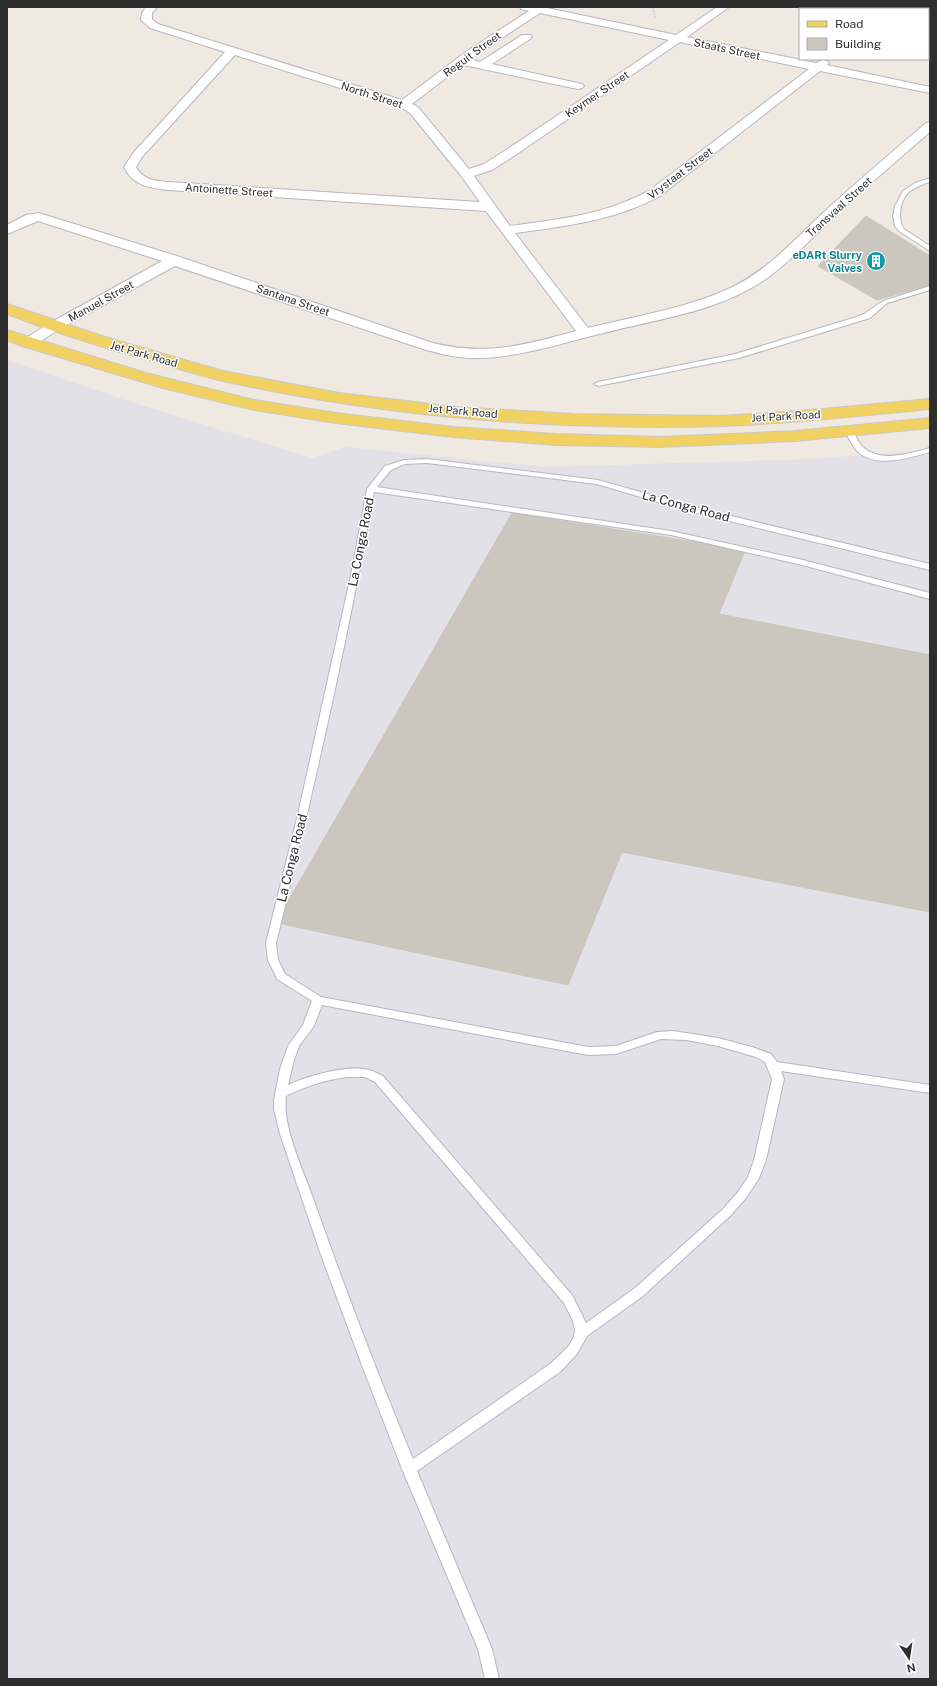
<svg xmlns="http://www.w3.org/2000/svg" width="937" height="1686" viewBox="0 0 937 1686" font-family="'Public Sans',sans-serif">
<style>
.industrial{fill:#e3e1e8}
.building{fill:#cbc7bf;stroke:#cbc5ba}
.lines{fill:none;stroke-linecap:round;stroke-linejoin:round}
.service-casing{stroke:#b4b7c1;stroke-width:2}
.minor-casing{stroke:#b4b7c1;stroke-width:2}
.primary-casing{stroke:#c9c9c9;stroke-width:2}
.path{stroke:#c9c9c9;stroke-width:1.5;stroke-dasharray:2 1;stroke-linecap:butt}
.service{fill:#fff;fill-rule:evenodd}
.minor{fill:#fff;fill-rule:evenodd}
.primary{fill:#f2d163;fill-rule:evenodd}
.labels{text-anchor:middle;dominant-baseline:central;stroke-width:3;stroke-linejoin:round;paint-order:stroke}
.far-street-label{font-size:11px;fill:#2e2e2e;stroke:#fff}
.far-culture-label{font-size:11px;font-weight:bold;fill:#0d838f;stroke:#fff;text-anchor:end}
.street-label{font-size:13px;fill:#2e2e2e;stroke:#fff}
</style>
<rect width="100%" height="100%" fill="#efe9e1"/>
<path class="industrial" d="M7 360 125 400 312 458 345 447 545 467 811 459 930 450V1679H7Z"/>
<path class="building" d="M866 216 930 256V285L877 300 818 266Z
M512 513 701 543 744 553 719 614 930 655V912L622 852 568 985 282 924 287 903Z"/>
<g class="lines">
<g class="service-casing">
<path id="service" d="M930 178V182C922 184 916 187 909 192 900 200 897 219 904 229L930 246V251L899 231 895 226 893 216 895 206 903 191 915 183Z
M930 286V290L887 303 870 318 739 358 598 386 594 384 598 382 735 354 853 318 864 314 883 301Z
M846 430H852C856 436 859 444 864 448 882 463 910 453 930 448V452C909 458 875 469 857 451 852 445 849 438 845 432Z
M427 459 598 480 690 506 930 564V570L684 510 597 484 427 463 405 464 391 470 377 487 671 531 803 560 930 593V599L802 565 671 535 374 492C347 643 313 794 276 943L278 960 285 974 321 997 588 1047 616 1046 657 1032 673 1031 718 1038 752 1047 771 1054 777 1062 930 1085V1093L781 1071 784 1079 766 1160 759 1178 746 1198 731 1215 643 1296 587 1336 577 1354 560 1372 417 1471 492 1649 499 1679H485L478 1649 402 1469 363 1368 321 1255 280 1134 274 1109V1100L280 1069 288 1046 303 1025 312 1001 277 979 268 960 266 943 298 814 351 575 367 489 385 466 404 460ZM322 1005 588 1055 616 1054 661 1039 686 1040 718 1046 756 1057 765 1062 772 1079 754 1160 748 1177 738 1192 723 1209 635 1288 586 1323 572 1295 383 1076C378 1074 374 1071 369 1070 348 1064 307 1076 288 1085L294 1060 299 1046 314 1026ZM347 1077H365L375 1082 564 1303 573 1321 575 1330 574 1337 568 1347 550 1364 413 1459C377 1373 344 1286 313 1198 303 1169 282 1127 286 1096 309 1085 322 1081 347 1077Z"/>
</g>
<g class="minor-casing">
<path id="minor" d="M146 7H157L152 13V19L158 24 402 100 467 51 529 11 521 9 520 7H548L547 8 676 35 717 7H729L687 37 816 63 823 60 827 61 829 63 827 65 930 87V93L820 71 660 196C614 221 566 226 515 233L588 328C635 316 684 309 728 289 768 271 796 238 827 209 859 180 892 152 926 123L930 122V132C899 159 867 186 837 214 814 236 792 260 766 279 718 312 658 319 603 333 562 343 522 357 479 358 460 359 441 354 423 349L175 266 58 330 33 346 28 347 23 346 21 343 23 340 48 324 162 261 38 221 7 234V225L26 215 39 213 180 257 433 343C486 356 525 345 576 331L486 211 169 190C150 188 133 186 124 167L134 152 225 52 150 28 141 20 142 13ZM540 13 669 40 506 150 484 164 469 169 418 107 412 104 463 65 578 89 582 88 584 86 582 84 492 64 530 39 532 37 530 35H522L480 62 470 59ZM680 42 809 69 650 190C605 215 560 219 510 226L474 176 492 170 514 156ZM235 55 400 107 410 113 462 177 480 202 169 182C156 181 143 180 136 167L142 157Z
M888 7H899L898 9H887Z"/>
</g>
<g class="primary-casing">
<path id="primary" d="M7 304 105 337 223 371 339 393 456 407 573 414 721 416 811 410 930 399V409C861 416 793 423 724 426 556 431 386 417 223 381 200 376 177 368 155 362 105 348 55 333 7 314Z
M7 330 146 373 254 400 336 413 453 427 557 434 660 437 795 431 930 418V428L795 441 660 447 557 445 453 437 336 423 254 410 163 388 22 346 7 340Z"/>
</g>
<path class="path" d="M653 7 655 19"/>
<use href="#service" class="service"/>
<use href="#minor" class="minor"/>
<use href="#primary" class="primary"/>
</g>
<defs>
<g id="building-disc" transform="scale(1)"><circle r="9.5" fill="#0f9aa8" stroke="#fff"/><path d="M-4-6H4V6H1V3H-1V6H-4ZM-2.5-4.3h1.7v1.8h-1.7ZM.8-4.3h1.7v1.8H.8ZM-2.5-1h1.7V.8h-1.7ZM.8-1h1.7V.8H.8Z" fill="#fff"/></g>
</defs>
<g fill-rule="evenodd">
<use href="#building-disc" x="876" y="261"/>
</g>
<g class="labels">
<g class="far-street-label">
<text transform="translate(727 49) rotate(12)">Staats Street</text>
<text transform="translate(472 54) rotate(-36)">Reguit Street</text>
<text transform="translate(597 94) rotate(-34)">Keymer Street</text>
<text transform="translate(372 95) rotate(18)">North Street</text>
<text transform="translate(680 173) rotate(-37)">Vrystaat Street</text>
<text transform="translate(229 190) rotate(4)">Antoinette Street</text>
<text transform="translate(839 207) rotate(-42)">Transvaal Street</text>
<text transform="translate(293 300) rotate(19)">Santana Street</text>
<text transform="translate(101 301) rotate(-29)">Manuel Street</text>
<text transform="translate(144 354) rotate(16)">Jet Park Road</text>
<text transform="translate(463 411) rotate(5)">Jet Park Road</text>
<text transform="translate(786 416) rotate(-3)">Jet Park Road</text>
</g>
<g class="far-culture-label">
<text x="862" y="255">eDARt Slurry<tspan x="862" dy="13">Valves</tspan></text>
</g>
<g class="street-label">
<text transform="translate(686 506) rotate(15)">La Conga Road</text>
<text transform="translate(361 542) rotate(-79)">La Conga Road</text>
<text transform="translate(292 858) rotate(-76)">La Conga Road</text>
</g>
</g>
<rect width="937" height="1686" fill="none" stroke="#2e2e2e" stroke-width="16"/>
<rect x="799" y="8" width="130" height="52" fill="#ffffff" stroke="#ababab"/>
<rect x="807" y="21" width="20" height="6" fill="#f2d163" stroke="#ababab"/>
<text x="835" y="28" font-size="12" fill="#2e2e2e">Road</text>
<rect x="807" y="38" width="20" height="12" fill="#cbc7bf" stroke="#ababab"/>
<text x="835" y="48" font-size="12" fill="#2e2e2e">Building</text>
<g transform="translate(909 1658) rotate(167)" stroke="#ffffff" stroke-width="3" paint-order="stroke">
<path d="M0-3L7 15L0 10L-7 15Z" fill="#2e2e2e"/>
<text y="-6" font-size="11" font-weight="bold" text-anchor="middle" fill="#2e2e2e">N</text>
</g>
</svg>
